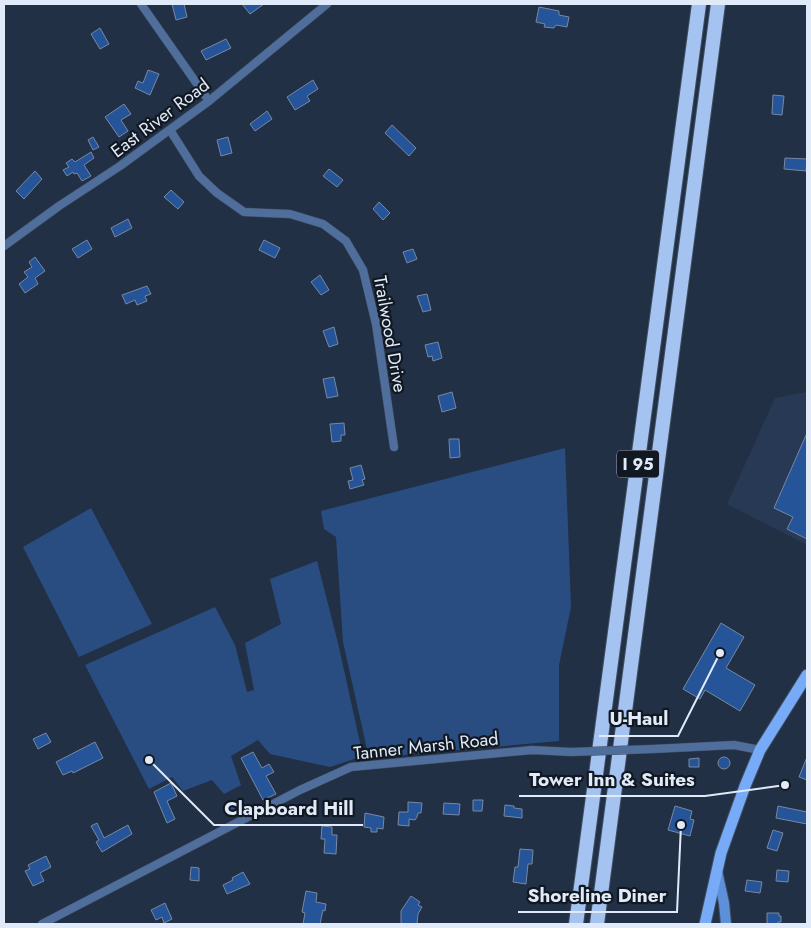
<svg xmlns="http://www.w3.org/2000/svg" width="811" height="928" viewBox="0 0 811 928" font-family="Jost,sans-serif">
<style>
.built{fill:#273954}
.green{fill:#2a4d81}
.building{fill:#265498;stroke:#7788a2}
.lines{fill:none;stroke-linecap:round;stroke-linejoin:round}
.minor-casing{stroke:#404e62;stroke-width:9}
.secondary-casing{stroke:#404e62;stroke-width:12}
.primary-casing{stroke:#404e62;stroke-width:13}
.motorway-casing{stroke:#404e62;stroke-width:16}
.minor{stroke:#4f6e9c;stroke-width:8}
.secondary{stroke:#5e90da;stroke-width:10}
.primary{stroke:#78abf7;stroke-width:11}
.motorway{stroke:#a5c3f1;stroke-width:14}
.minor-bridge-casing{stroke:#404e62;stroke-width:9;stroke-linecap:butt}
.minor-bridge{stroke:#4f6e9c;stroke-width:8}
.labels{text-anchor:middle;dominant-baseline:central;stroke-width:4.5;stroke-linejoin:round;paint-order:stroke}
.shield{fill:#111821;stroke:#a2abb8;stroke-width:1}
.shield-label{font-size:16px;font-weight:bold;fill:#e0eaf8}
.street-label{font-size:18px;fill:#e0eaf8;stroke:#111821}
.leader{fill:none;stroke:#e0eaf8;stroke-width:2}
.callout-dot{fill:#e0eaf8;stroke:#111821;stroke-width:2}
.callout-label{font-size:19px;text-anchor:middle;font-weight:bold;fill:#e0eaf8;stroke:#111821;stroke-width:4.5;stroke-linejoin:round;paint-order:stroke}
</style>
<rect width="100%" height="100%" fill="#213045"/>
<path class="built" d="M807 392V545L727 504 775 398Z"/>
<path class="green" d="M565 448 571 607 559 665V741L369 758 343 642 336 537 324 529 321 511Z
M91 508 152 624 79 657 23 547Z
M317 561 338 643 363 756 330 767 270 754 258 740 231 756 241 785 224 794 212 780 183 791 172 777 149 789 85 665 215 607 235 645 247 692 254 690 245 643 281 624 270 579Z"/>
<path class="building" d="M172 4H184L187 17 176 20Z
M242 4H264L250 14Z
M539 7 559 11V15L569 17 567 27 556 25 554 28 544 27 545 24 536 22Z
M100 28 109 44 100 49 91 34Z
M226 39 231 48 206 60 201 51Z
M148 70 159 74 150 95 135 88 138 81 143 83Z
M313 80 318 89 307 96 310 101 295 110 287 97Z
M773 95 784 96 782 115 772 114Z
M124 104 131 114 121 120 128 131 119 137 105 117Z
M267 111 272 119 255 131 250 124Z
M392 125 416 148 409 156 385 133Z
M93 137 99 147 93 150 88 140Z
M228 137 232 153 221 156 217 140Z
M91 152 94 158 84 165 91 176 82 181 77 173 74 174 73 172 67 176 63 170 69 167 66 163 72 159 75 162Z
M785 158 807 159 806 171 784 169Z
M329 169 343 180 337 187 323 176Z
M35 171 42 179 24 199 16 191Z
M171 190 184 202 178 209 164 197Z
M379 202 390 213 383 220 373 209Z
M128 219 132 228 115 237 111 228Z
M87 240 92 249 78 258 72 249Z
M264 240 280 248 275 258 259 250Z
M413 249 417 259 407 263 403 252Z
M35 257 45 271 35 278 38 284 25 293 19 284 28 277 24 272 32 267 29 262Z
M320 275 329 290 321 295 311 282Z
M147 286 151 294 145 296 147 301 137 305 135 300 126 304 122 295Z
M427 294 431 310 423 312 417 296Z
M334 327 338 344 329 347 323 331Z
M438 342 442 358 433 361 432 356 428 357 425 345Z
M334 377 338 396 327 398 323 379Z
M452 392 456 408 442 412 438 396Z
M344 423 345 435H341V441L332 442 330 424Z
M807 433V539L787 529 793 517 774 508Z
M449 439H459L460 457 450 458Z
M361 465 365 479 362 480 364 485 350 489 348 481 353 480 350 468Z
M721 623 744 637 726 668 755 685 740 711 705 690 700 699 683 689Z
M46 733 51 742 38 749 33 739Z
M95 742 103 758 73 773 72 771 63 775 56 762Z
M253 752 262 768 269 764 274 772 266 776 276 794 263 800 241 758Z
M718 763a6 6 0 1 1 12 0a6 6 0 1 1-12 0Z
M807 757V780L799 777Z
M699 758V767H689V759Z
M171 783 177 796 167 801 175 819 167 823 154 792Z
M473 800H483L482 811H473Z
M236 802 241 810 234 815 229 807Z
M408 802 422 803 421 813H418L417 817 415 820 409 819V826L398 825 399 812H408Z
M444 803 460 804 459 815 443 814Z
M505 805 514 806V808L522 809V818L504 816Z
M675 806 692 811 690 819 694 820 690 836 668 830Z
M778 806 807 812V824L776 818Z
M365 813 384 817 383 829 377 828V832H371V828L364 827Z
M97 823 104 838 128 825 132 834 102 852 96 842 99 840 91 826Z
M322 826 332 827V835H337L336 854 324 853 325 839H321Z
M773 830 783 833 777 851 767 848Z
M520 849 533 850 532 864H528L526 884 513 882 515 867H518Z
M46 856 51 867 40 873 44 881 33 886 25 871 30 869 28 865Z
M191 867 199 868V881L190 880Z
M777 870 789 871 788 882 776 881Z
M243 872 250 884 227 894 223 885 233 880 232 878Z
M747 880 762 882 760 893 745 891Z
M306 891 317 893 316 902 326 904 325 911 323 910 320 924H303L305 913 302 912Z
M411 896 420 902 418 905 422 907 418 914 417 924H401V911Z
M165 903 172 919 164 923 162 917 156 920 151 910Z
M767 913H779V916H781V922H778V924H767Z"/>
<g class="lines">
<g class="minor-casing">
<path id="minor" d="M141 4 209 101
M170 130 199 176 217 193 244 212 290 214 323 224 346 241 363 270 376 324 394 447
M4 246 59 206 120 166 209 101 327 4
M653 749 734 745 760 750
M42 924 300 790 351 767 532 750 571 752"/>
</g>
<g class="secondary-casing">
<path id="secondary" d="M717 871 724 903 726 924"/>
</g>
<g class="primary-casing">
<path id="primary" d="M705 924 721 853 745 786 760 750 807 675"/>
</g>
<g class="motorway-casing">
<path id="motorway" d="M576 924 699 4
M597 924 718 4"/>
</g>
<use href="#minor" class="minor"/>
<use href="#secondary" class="secondary"/>
<use href="#primary" class="primary"/>
<use href="#motorway" class="motorway"/>
<g class="minor-bridge-casing">
<path id="minor-bridge" d="M571 752 653 749"/>
</g>
<use href="#minor-bridge" class="minor-bridge"/>
</g>
<g class="labels">
<rect class="shield" x="617" y="450.5" width="42" height="27" rx="4"/>
<g class="shield-label">
<text x="638" y="464">I 95</text>
</g>
<g class="street-label">
<text transform="translate(160 118) rotate(-37)">East River Road</text>
<text transform="translate(390 334) rotate(80)">Trailwood Drive</text>
<text transform="translate(426 746) rotate(-6)">Tanner Marsh Road</text>
</g>
</g>
<path class="leader" d="M720 653L678 736H599M785 785L705 796H519M149 760L214 825H363M681 825L677 912H518"/>
<g class="callout-dot">
<circle cx="720" cy="653" r="5"/>
<circle cx="785" cy="785" r="5"/>
<circle cx="149" cy="760" r="5"/>
<circle cx="681" cy="825" r="5"/>
</g>
<g class="callout-label">
<text x="639" y="725">U-Haul</text>
<text x="612" y="786">Tower Inn &amp; Suites</text>
<text x="289" y="815">Clapboard Hill</text>
<text x="597" y="902">Shoreline Diner</text>
</g>
<rect width="811" height="928" fill="none" stroke="#e0eaf8" stroke-width="10"/>
</svg>
